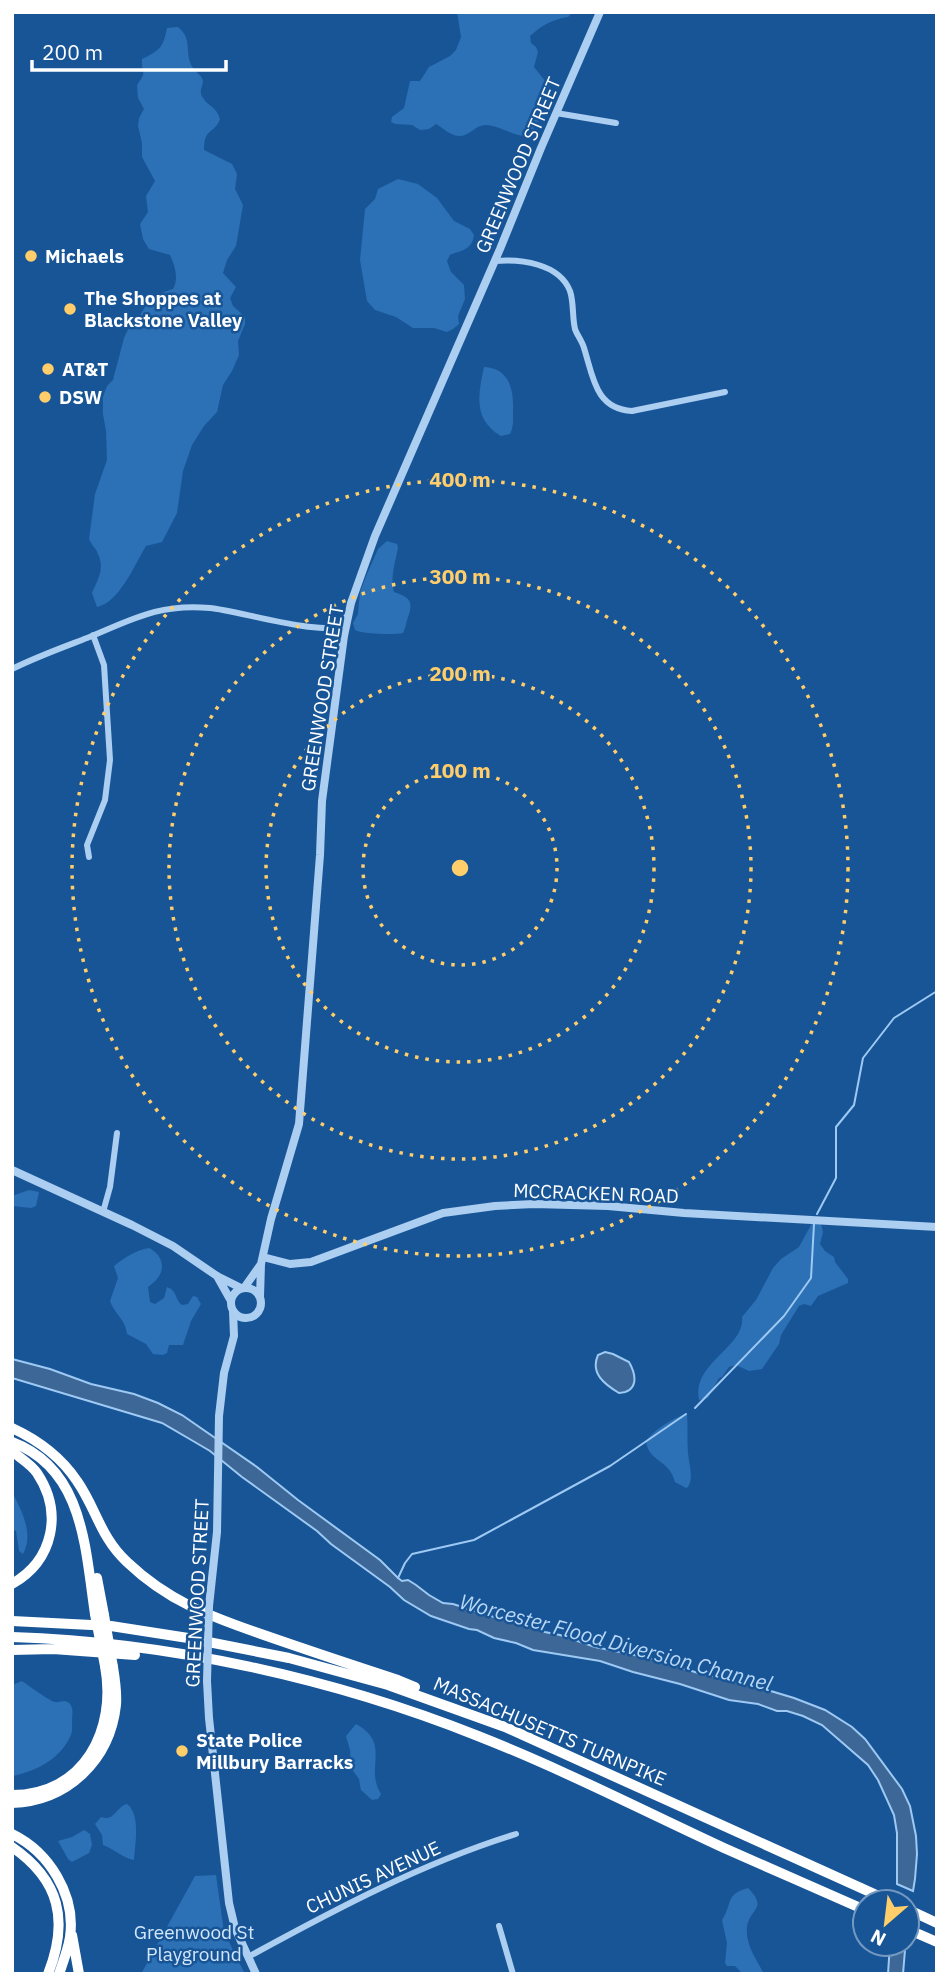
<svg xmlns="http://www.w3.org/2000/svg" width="949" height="1986" viewBox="0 0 949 1986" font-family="'IBM Plex Sans',sans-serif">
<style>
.green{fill:#2c70b5}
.water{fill:#3c6796;stroke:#9ec9f3;stroke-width:2}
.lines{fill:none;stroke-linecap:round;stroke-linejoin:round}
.stream{stroke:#9ec9f3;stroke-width:2}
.minor{stroke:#abcef1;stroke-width:6}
.tertiary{stroke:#abcef1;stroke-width:8}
.motorway{stroke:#fff;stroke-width:10}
.tertiary-bridge{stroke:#abcef1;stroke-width:8}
.motorway-bridge{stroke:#fff;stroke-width:10}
.ring{fill:none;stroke:#ffce6b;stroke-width:3.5;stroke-dasharray:3.5 7}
.poi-dot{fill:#ffce6b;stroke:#185597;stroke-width:2.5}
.labels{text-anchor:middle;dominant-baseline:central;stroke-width:5;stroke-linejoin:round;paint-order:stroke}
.street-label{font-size:19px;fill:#fff;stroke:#185597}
.poi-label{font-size:19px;font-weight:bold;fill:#fff;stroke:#185597;text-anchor:start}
.park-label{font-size:19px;fill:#d3e7fc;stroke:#185597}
.water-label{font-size:21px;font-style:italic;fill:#b8d8f7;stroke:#185597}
.centre{fill:#ffce6b;stroke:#185597;stroke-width:3.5}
.ring-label{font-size:21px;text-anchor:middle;font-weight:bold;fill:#ffce6b;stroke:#185597;stroke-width:5;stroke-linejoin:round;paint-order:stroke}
</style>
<rect width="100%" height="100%" fill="#185597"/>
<path class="green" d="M457 12H573L568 17C553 19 541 26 530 36L531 43 536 47 538 52 534 67 550 87 551 91 542 115 530 136C515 138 502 126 486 125 475 125 471 135 461 136 452 137 443 128 436 124L429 129 420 130 412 125 395 124 391 122 392 117 404 108 410 81H420L429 67 450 56 456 50 461 37Z
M178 27C194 40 183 53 193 68 196 73 202 75 203 81 203 87 198 91 203 98 209 107 216 106 220 119 214 135 204 127 204 150L232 164 237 174 235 189 243 205 236 246 227 260 223 273 236 287 230 298 233 306 245 317V324L238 341 239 355 232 371 223 385 217 412 204 426 192 445 183 471 177 513 162 542 146 546C135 564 119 603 97 607L92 593C98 579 105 569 98 554 96 548 92 546 89 539L95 494 107 460 106 431 103 414V397L107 386 113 380 124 338 133 319 140 315 152 296 173 289C179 278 175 266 170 255L149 249 143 239 140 224 148 212 146 196 155 181 142 157V143L138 126 139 118 144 109 138 98 137 85C148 70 141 74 142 59 160 50 163 48 167 28Z
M398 179 418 184 437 198 454 221 470 229 474 235C472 250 462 250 450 255L447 261 451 272 464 285 465 299 458 316 459 324 453 329 447 332 434 328H413L396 317 375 310 367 301 360 260 365 209 375 199 378 189Z
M484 367C510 368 514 391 513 412 513 420 514 426 510 434L501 436C473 419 478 395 484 367Z
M387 541 397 544 398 548C395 563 390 577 394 592 409 597 414 601 408 617 406 623 406 627 403 633 394 635 362 634 355 630L353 623 358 614 360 592 367 574 378 549Z
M29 1190 39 1192 36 1206 31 1208 12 1206V1196Z
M820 1220 823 1232 820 1244 825 1251 834 1257 835 1262 848 1279V1283L818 1296 811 1306 804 1304 799 1306 781 1335 779 1344 762 1369 749 1371 736 1365 729 1367 722 1377 719 1378 708 1398 699 1400C691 1363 746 1347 742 1317L756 1300 773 1268 781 1259 799 1247 812 1223Z
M149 1248C161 1254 167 1267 157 1279 155 1282 151 1284 148 1287L150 1302 155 1304 164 1298 167 1287C177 1290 175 1300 182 1305L188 1304 193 1296 197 1297 201 1304 191 1321 183 1345H169L167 1353 163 1355 153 1354 146 1344 127 1334C125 1318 115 1315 110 1301L118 1278 114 1266C124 1258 136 1250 149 1248Z
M687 1413C688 1426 687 1440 688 1453 689 1465 694 1477 688 1487L686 1488 675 1482C669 1459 650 1463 646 1442 653 1429 675 1418 687 1413Z
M12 1492C22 1511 34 1534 23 1554L19 1551 16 1531 12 1529Z
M22 1681C28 1685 51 1702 55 1702 61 1703 65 1698 70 1704 74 1709 72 1715 72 1720 72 1726 73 1732 70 1737 60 1759 35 1772 12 1776V1685Z
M356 1724C392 1744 364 1767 381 1794L378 1799 372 1800 361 1790 359 1779 351 1768 350 1750 346 1736Z
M127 1804C141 1815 135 1844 134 1860 123 1858 114 1849 103 1845L102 1835 95 1824 101 1817C114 1822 116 1807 127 1804Z
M84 1830 90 1834 92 1845 89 1853 72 1862 68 1859 58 1841 72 1837Z
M216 1875 224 1932 245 1974H141L195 1876Z
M748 1888C769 1909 749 1909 747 1927 745 1944 756 1959 764 1974H743L735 1966H727L725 1963 727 1943 722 1920C733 1903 725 1894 748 1888Z"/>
<path class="water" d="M605 1352 613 1354 629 1362C637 1376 638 1392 619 1393 604 1384 590 1373 598 1355Z
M12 1359 50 1369 91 1384 134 1394 158 1403 182 1415 257 1467 298 1500 380 1560 398 1578 402 1581 408 1580 416 1585 429 1595 443 1603 453 1604 497 1618 524 1624 545 1632 560 1635 595 1647 654 1659 698 1673 741 1682 794 1698 825 1710 852 1727 865 1739 902 1789 910 1806 916 1836 917 1854 915 1879 913 1891 897 1884V1833L894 1815 878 1780 868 1765 822 1725 803 1716 787 1711H777L758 1704 729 1700 680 1684 633 1672 600 1661 533 1650 516 1643 494 1638 477 1630 469 1629 431 1616 404 1600 390 1587 331 1544 317 1531 242 1477 210 1451 193 1441 162 1423 12 1378Z
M890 1944 905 1950 903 1974H888Z"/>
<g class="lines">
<path class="stream" d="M817 1214 836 1178V1127L854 1105 863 1058 894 1018 937 991
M695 1408 784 1316 811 1278 814 1224
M398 1578 405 1563 412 1554 474 1540 610 1466 686 1414"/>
<path class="minor" d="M556 113 616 123
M495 261C520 259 559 263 570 291 574 303 572 316 575 329 577 335 582 341 584 348 593 376 595 409 632 411L725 392
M326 629 336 635 343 644
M12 669C36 657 61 648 87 638 131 620 159 603 210 608 234 610 319 635 336 626 340 625 345 618 348 615
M89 857 87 845 105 800 110 760 104 665 93 635
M103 1212 110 1187 117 1133
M499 1926 513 1974
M248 1957C334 1910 422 1863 516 1834"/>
<path class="tertiary" d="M12 1170 132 1225 173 1246 217 1276 241 1288
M263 1257 290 1264 311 1262 443 1213 495 1206 534 1204 608 1206 684 1213 937 1227
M217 1276 231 1301
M244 1288 261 1264
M231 1303a15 15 0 1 1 30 0a15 15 0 1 1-30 0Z
M260 1297 261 1264 271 1219 299 1124 320 855 322 801 344 636 351 603 375 536 500 249 541 148 600 12
M209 1606 217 1532 219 1416 224 1373 234 1336 233 1311
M207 1681 209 1718 229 1903 235 1928 256 1974"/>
<path class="motorway" d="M12 1428C38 1440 61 1457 77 1481 96 1508 100 1537 127 1562 168 1601 209 1616 261 1634 307 1650 352 1665 398 1680L415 1687
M12 1442C84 1469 85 1548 95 1614
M12 1451C20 1458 31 1464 37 1473 63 1512 54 1560 12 1584
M97 1578 104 1615
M12 1621 111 1626 188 1638 289 1658 388 1685 505 1727 892 1902
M12 1637C169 1642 332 1678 478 1736 562 1769 642 1810 724 1848 771 1869 818 1889 865 1910
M12 1650 53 1649 135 1655
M12 1795C84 1795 117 1730 105 1666
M12 1803C68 1801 110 1760 116 1705 117 1692 115 1679 113 1667
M12 1834C49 1852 76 1895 70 1937 68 1950 63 1962 59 1974
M12 1847C60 1880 69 1921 48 1974
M907 1909 937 1923
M907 1929 937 1942
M72 1935 79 1974"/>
<path class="tertiary-bridge" d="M207 1681 209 1606"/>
<path class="motorway-bridge" d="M95 1614 105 1666
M104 1615 113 1667"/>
</g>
<g class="ring">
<circle cx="460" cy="868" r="97"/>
<circle cx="460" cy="868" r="194"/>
<circle cx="460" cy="868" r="291"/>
<circle cx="460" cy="868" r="388"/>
</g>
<g class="poi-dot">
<circle cx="31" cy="256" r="7"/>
<circle cx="70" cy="309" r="7"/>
<circle cx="48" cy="369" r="7"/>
<circle cx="45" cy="397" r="7"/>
<circle cx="182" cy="1751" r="7"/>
</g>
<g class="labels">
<g class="street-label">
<text transform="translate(518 165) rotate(-67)">GREENWOOD STREET</text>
<text transform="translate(322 698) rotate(-81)">GREENWOOD STREET</text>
<text transform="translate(596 1193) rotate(2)">MCCRACKEN ROAD</text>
<text transform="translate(197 1593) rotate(-87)">GREENWOOD STREET</text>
<text transform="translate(550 1731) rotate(23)">MASSACHUSETTS TURNPIKE</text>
<text transform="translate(373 1877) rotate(-25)">CHUNIS AVENUE</text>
</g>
<g class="poi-label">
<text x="45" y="256">Michaels</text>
<text x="84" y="298">The Shoppes at<tspan x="84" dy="22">Blackstone Valley</tspan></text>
<text x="62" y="369">AT&amp;T</text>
<text x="59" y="397">DSW</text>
<text x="196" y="1740">State Police<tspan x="196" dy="22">Millbury Barracks</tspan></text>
</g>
<g class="park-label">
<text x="194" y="1932">Greenwood St<tspan x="194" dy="22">Playground</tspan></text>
</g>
<g class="water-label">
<text transform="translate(616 1642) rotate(15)">Worcester Flood Diversion Channel</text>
</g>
</g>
<circle cx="460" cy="868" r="10" class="centre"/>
<g class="ring-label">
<text x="460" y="487">400 m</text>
<text x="460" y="584">300 m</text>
<text x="460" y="681">200 m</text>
<text x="460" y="778">100 m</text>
</g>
<rect width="949" height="1986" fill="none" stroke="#ffffff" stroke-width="28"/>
<g transform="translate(886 1923) rotate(208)"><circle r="33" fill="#185597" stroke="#7499c1" stroke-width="2"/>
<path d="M0-5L12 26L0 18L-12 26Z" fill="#ffce6b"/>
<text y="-10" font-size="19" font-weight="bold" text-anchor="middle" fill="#ffffff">N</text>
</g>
<path d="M32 60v10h194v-10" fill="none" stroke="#ffffff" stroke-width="3.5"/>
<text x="42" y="60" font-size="21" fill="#ffffff" stroke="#185597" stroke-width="5" paint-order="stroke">200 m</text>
</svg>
